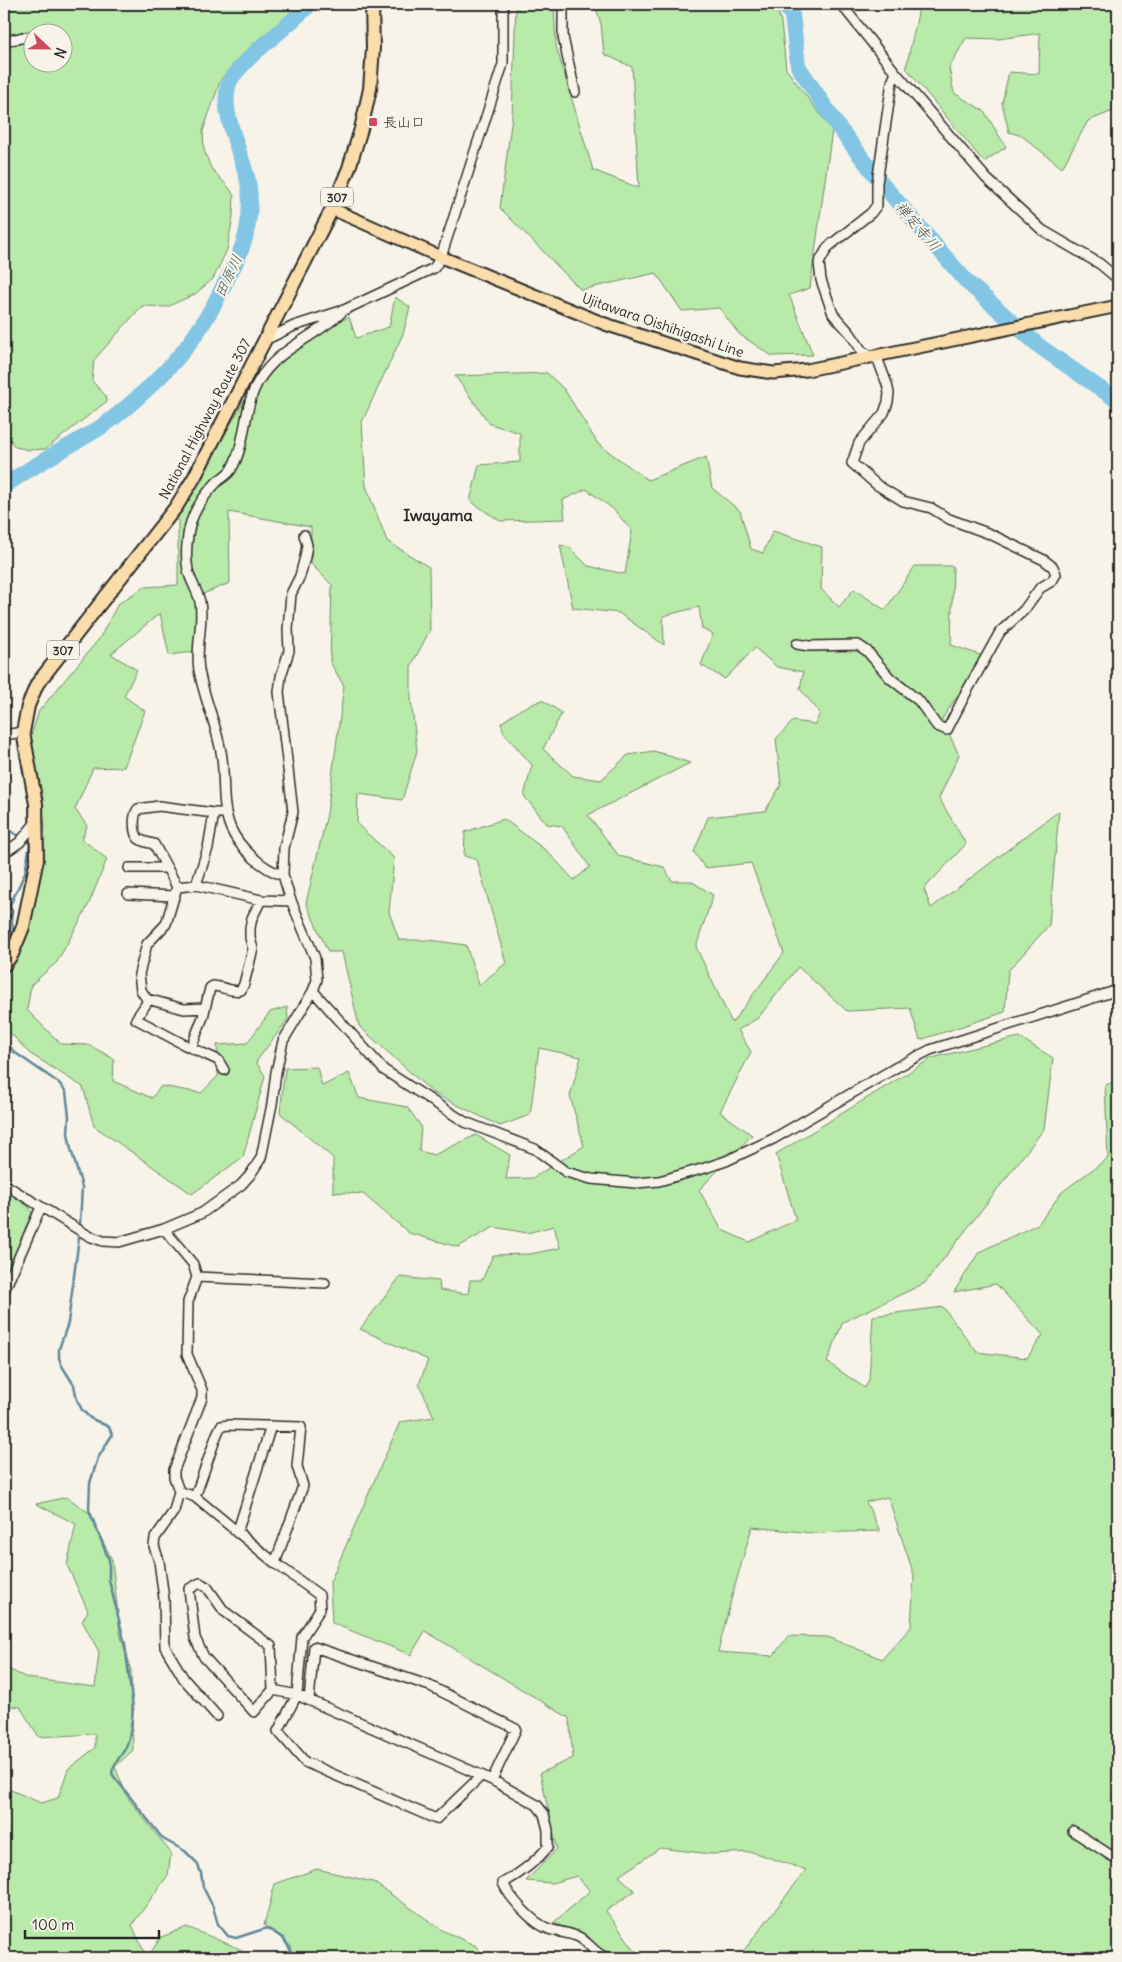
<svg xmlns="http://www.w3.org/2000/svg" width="1122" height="1962" viewBox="0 0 1122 1962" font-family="Delius,'Klee One',sans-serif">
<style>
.green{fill:#b8eaa9;stroke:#728a6a;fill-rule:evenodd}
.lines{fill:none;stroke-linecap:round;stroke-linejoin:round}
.stream{stroke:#60879a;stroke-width:2.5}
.river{stroke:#83c5e4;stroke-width:16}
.minor-casing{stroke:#2b2b2b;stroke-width:12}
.major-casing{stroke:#2b2b2b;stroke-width:15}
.highway-casing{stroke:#2b2b2b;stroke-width:16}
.minor{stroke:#f7f3e8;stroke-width:9}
.major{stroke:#fbddab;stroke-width:11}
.highway{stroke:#fbddab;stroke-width:12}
.poi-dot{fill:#d1495b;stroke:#f7f3e8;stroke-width:2}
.labels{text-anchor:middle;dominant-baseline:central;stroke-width:4.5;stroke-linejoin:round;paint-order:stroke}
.shield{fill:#f7f3e8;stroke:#686764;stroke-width:1}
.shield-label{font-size:12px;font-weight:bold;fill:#2b2b2b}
.poi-label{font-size:14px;fill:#2b2b2b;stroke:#f7f3e8;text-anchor:start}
.street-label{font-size:14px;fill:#2b2b2b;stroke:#f7f3e8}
.water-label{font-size:15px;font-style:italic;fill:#455962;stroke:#f7f3e8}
.quarter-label{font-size:16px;font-weight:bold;fill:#2b2b2b;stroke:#f7f3e8}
</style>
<rect width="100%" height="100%" fill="#f7f3e8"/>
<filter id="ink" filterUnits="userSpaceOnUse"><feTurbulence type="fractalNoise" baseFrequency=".02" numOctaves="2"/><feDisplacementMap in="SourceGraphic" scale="10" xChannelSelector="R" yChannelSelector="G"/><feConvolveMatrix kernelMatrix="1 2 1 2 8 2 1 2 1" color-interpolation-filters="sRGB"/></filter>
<g filter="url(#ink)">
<path class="green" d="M4 4H300L249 48 221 79 203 131 204 150 211 168 230 189 234 196 233 216 227 250 213 279 195 294 167 307 142 306 94 360 92 381 106 396 107 401 46 449 29 450 15 447 4 432ZM32 32H62V62H32Z
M516 4H554L556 46 593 170 639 188 632 67 604 54 601 24 595 4H774L776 5 781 22 786 69 832 130 810 288 789 295 813 355 772 356 739 334 719 308 682 311 656 273 581 290 500 208 512 116Z
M920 4H1118V109L1088 121 1062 168 1022 136 1009 132 1002 103 1009 72 1039 74 1040 33 999 39 966 38 949 68 954 93 984 111 1006 147 984 162 906 68Z
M395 297 410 307 403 334 362 422 366 486 387 541 429 567 430 630 411 666V699L417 751 402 800 358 794 357 824 394 858 389 912 399 940H429L466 945 479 985 506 963 477 860 464 856 465 832 504 819 548 852 574 880 590 867 562 826 547 824 524 796 532 765 504 733 501 723 521 709 542 700 562 713 543 749 573 776 601 780 628 755 654 751 690 763 588 815 619 856 664 867 672 881H691L713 895 696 947 732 1023 784 953 751 863 705 868 694 852 708 817 765 811 781 785 776 739 793 721 815 724 820 713 800 689 803 672 777 667 755 648 725 679 701 665 713 634 702 629 699 607 663 616 664 645 619 613 573 608 560 545 569 547 588 566 625 574 632 531 613 509 586 489 563 500 565 519 500 521 470 501 479 465 520 462V433L490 424 455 376 547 373 564 389 598 444 648 480 706 457 712 488 740 511 751 549 763 553 773 531 822 547 821 589 839 607 854 589 885 610 915 566H953L951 645 983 656 942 719 959 755 939 798 966 844 924 889 931 908 1059 811 1049 925 1008 971 1005 1012 920 1040 910 1008 847 1011 798 967 758 1018 738 1030 751 1052 720 1112 752 1135 699 1190 722 1230 749 1242 796 1220 776 1154 932 1058 1019 1037 1053 1058 1044 1129 925 1283 843 1322 827 1362 865 1388 869 1380 873 1316 943 1307 977 1352 1027 1358 1043 1335 996 1284 954 1292 979 1252 1038 1224 1062 1192 1108 1158 1105 1085 1118 1081V1958H738L806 1870 752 1852 711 1854 660 1848 619 1876 635 1891 606 1911 640 1957V1958H619L603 1951 585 1934 553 1923 590 1891 577 1876 552 1883 526 1881 557 1849 540 1773 573 1758 569 1718 425 1631 411 1655 332 1623 330 1582 400 1422 434 1417 419 1384 428 1360 360 1329 400 1277 439 1281 440 1290 468 1294 470 1280H482L493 1255 530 1254 560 1248 554 1226 527 1233 494 1227 458 1247 409 1233 363 1194 333 1192V1158L280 1113 285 1068 317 1067 322 1086 349 1073 359 1098 407 1107 421 1126 419 1151 434 1155 476 1135 510 1155 506 1179 533 1178 584 1146 570 1096 581 1057 539 1048 530 1115 500 1126 433 1093 359 1026 342 952H328L306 903 327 814 344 686 330 662 332 585 311 564V527L229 512 230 583 203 594 193 652 169 655 160 613 111 654 137 670 124 696 145 711 124 767 93 768 75 809 87 826 82 839 107 859 88 906 57 962 31 985 27 1010 61 1044 89 1045 114 1059 113 1081 152 1098 161 1086 201 1093 218 1076 217 1045 247 1043 270 1012 287 1007 288 1019 256 1062 265 1076 243 1157 192 1194 94 1126 83 1087 29 1053 4 1026V975L26 939 45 826 31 735 39 711 99 639 118 604 144 587 178 585V513L243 403 282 348 349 317 356 338 389 327ZM888 1497 914 1575 911 1627 882 1659 828 1637 788 1636 773 1656 718 1652 732 1596 752 1527 813 1533 880 1531 866 1502Z
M4 1190 29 1207 32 1213 4 1280Z
M67 1497 89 1513 112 1560 120 1633 131 1671 133 1750 115 1767 128 1798 171 1853 168 1875 132 1925 147 1958 161 1937 187 1927 238 1948 249 1958H4V1787L41 1803 58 1798 68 1769 95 1748V1734L39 1737 20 1707 4 1705V1667L27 1678 95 1687 99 1652 82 1621 88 1611 67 1565 76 1524 36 1504Z
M317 1869 373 1882 444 1931 476 1946 485 1958H283L292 1947 264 1925 275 1884Z"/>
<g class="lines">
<path class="stream" d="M4 828 27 840 30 844 25 873 10 905 13 930 4 948
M4 1039 14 1052 59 1083 66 1092 69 1116 68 1133 71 1149 82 1187 80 1224
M79 1237 68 1323 59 1349V1358L62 1366 74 1385 77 1400 82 1410 90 1418 109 1427 112 1435 98 1458 90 1483 89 1510 109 1560V1580L125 1644 133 1708C132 1721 131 1735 126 1747 122 1756 112 1764 112 1774L163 1839 185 1851 197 1863 201 1873 203 1887 213 1907 218 1924 228 1936 236 1938 267 1928 283 1938 296 1958"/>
<path class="river" d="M783 4 792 15 798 66 839 128 883 185 967 282 1039 346 1118 401
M4 486C35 464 69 447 101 427 113 419 125 409 136 399 175 365 199 336 222 289 231 271 243 251 247 230 250 215 251 197 248 181 242 153 214 101 233 76 255 48 286 29 310 4"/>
<g class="minor-casing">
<path id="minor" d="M563 4V37L575 92
M841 4 896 73 986 178 1042 230 1100 264 1118 279
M4 41 32 36
M265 340 294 326 344 310 434 268 441 257 503 64V4
M797 644 809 646 858 645 867 651 890 678 919 701 937 726 947 730 966 693 1000 632 1024 610 1040 588 1052 581 1056 574 1053 567 1044 560 990 534 949 519 931 508 903 501 877 485 852 463 859 443 884 413 888 402 889 393 887 384 878 360 862 351 850 333 833 314 821 280 819 263 828 247 871 213 877 205V183L892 82 896 73
M4 735 23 732
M4 853 20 842 36 822
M129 868H167
M283 875C263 870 239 847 231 829 221 806 225 781 222 758 218 728 204 699 199 670 195 649 204 623 200 602 198 591 190 581 188 570 185 556 187 535 191 522 196 506 207 492 218 481 223 477 229 474 232 468 247 441 243 408 258 382 278 347 317 337 344 310
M196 885 208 848 214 813
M177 887 196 885 261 900 291 901
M128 894 175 896
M4 913 7 912
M313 991 384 1070 465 1122 535 1149 566 1172 591 1179 636 1183 659 1181 705 1168 726 1161 773 1139 897 1067 930 1050 1118 990
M147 999 184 1009 205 1008
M191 1048 203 1017 210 988 213 986C222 986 232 993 241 990L244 984 253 949 250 938V928L252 918 261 900
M224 1070 218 1060 185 1045 136 1019 148 1001 141 990 139 974 147 944 166 924 177 887 173 879 154 844C150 843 144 842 141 840 132 836 133 815 138 809L159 806 214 813H226
M4 1184 89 1236 103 1241 119 1242 164 1229 202 1213 241 1185 250 1175 261 1158 272 1104 276 1072 283 1041 313 991 317 980 315 958 290 898 283 875 284 848 293 812 279 692 281 676 289 651 288 629 291 594 300 576 305 557 307 545 304 535
M164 1229 193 1264 197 1277 188 1302 187 1354 202 1390V1398L174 1470V1477L179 1491 174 1511 155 1538 154 1546 159 1561 164 1599 165 1647 184 1679 217 1716
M197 1277 325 1283
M4 1291 41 1207
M179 1491 195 1497 275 1563 319 1595 320 1609 302 1637 297 1695 278 1731 305 1762 436 1819 481 1776
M195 1497 217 1434 221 1426 230 1425 301 1427 297 1466 303 1486 275 1563
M237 1533 271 1426
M273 1690 254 1712 204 1657 195 1638 189 1589 200 1583 207 1587 224 1611 271 1646 273 1690 297 1695 492 1780 537 1805 544 1814 548 1830V1847C535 1863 521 1873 503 1883 510 1898 532 1923 549 1929 558 1932 570 1933 579 1937 589 1943 595 1954 607 1958
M309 1700 314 1647 430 1686 516 1729 492 1780
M1073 1831 1118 1860"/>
</g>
<g class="major-casing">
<path id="major" d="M332 209 441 257 605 324 740 368 773 373 807 370 1118 306"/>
</g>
<g class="highway-casing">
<path id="highway" d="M4 965 12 954 23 927 37 859 36 804 23 732 28 706 37 684 176 507 194 478 332 209 349 168 361 129 370 89 373 48 372 4"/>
</g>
<use href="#minor" class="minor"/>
<use href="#major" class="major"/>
<use href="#highway" class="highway"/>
</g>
</g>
<rect class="poi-dot" x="368" y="117" width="10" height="10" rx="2.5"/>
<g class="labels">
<g class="shield">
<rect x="321" y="187.5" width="32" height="19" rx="4"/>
<rect x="47" y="640.5" width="32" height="19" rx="4"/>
</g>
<g class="shield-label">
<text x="337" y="197">307</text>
<text x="63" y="650">307</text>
</g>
<g class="poi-label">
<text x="383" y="122">長山口</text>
</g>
<g class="street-label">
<text transform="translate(663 325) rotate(19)">Ujitawara Oishihigashi Line</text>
<text transform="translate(205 419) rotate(-62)">National Highway Route 307</text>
</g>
<g class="water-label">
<text transform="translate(918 226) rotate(49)">禅定寺川</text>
<text transform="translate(228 276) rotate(-65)">田原川</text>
</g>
<g class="quarter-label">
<text x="438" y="515">Iwayama</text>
</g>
</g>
<rect width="1122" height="1962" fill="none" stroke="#f7f3e8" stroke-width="20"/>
<rect x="10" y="10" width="1102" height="1942" fill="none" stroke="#2b2b2b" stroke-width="2" filter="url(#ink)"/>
<g transform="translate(48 48) rotate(112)"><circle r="24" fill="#f7f3e8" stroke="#a5a39c"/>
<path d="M0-4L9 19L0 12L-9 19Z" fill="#d1495b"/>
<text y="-8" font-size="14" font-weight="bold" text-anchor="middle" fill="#2b2b2b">N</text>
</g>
<path d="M25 1930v8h134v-8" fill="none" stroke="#2b2b2b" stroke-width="2.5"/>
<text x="32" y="1930" font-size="15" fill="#2b2b2b" stroke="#f7f3e8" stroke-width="4" paint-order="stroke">100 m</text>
</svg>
